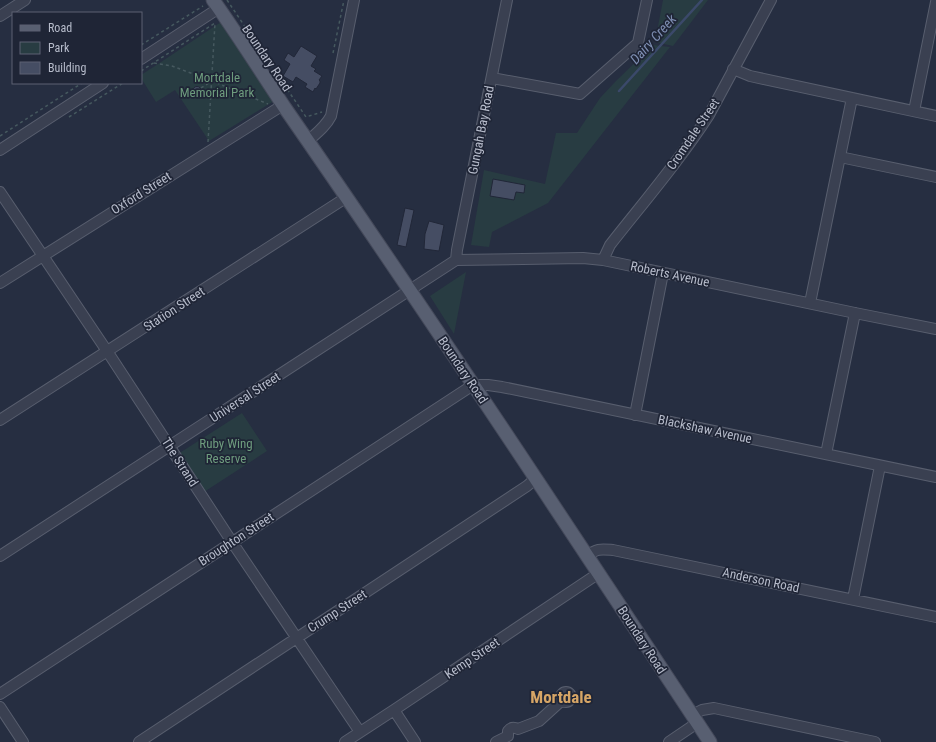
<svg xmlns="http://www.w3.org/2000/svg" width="936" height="742" viewBox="0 0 936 742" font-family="'Roboto Condensed',sans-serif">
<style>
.green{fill:#283c42}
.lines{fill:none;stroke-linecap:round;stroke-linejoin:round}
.stream{stroke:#3b496a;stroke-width:2.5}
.building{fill:#454d63;stroke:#212738}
.minor-casing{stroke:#585e6e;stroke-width:12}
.major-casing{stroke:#44495a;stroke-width:15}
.path{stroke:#46595f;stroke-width:1.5;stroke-dasharray:3 3;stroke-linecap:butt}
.minor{stroke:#3a4051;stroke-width:10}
.major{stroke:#585f71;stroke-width:13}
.labels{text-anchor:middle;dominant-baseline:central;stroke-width:3.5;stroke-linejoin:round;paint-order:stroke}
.street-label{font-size:13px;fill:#b7bccb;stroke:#1f2536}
.park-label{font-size:13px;fill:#6e9c7e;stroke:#1f2536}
.water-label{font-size:14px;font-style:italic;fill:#7e8eb2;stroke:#1f2536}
.district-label{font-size:17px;font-weight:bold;fill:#d6a566;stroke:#1f2536}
</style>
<rect width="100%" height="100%" fill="#262e41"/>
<path class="green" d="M663 0H708L673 46 655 42Z
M221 22 274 101 209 141 175 90 156 102 141 78V75L158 64Z
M653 45 670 47 548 203 492 232 489 247 471 245 484 170 545 184 556 133H577L600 98 616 81Z
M466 272 454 334 430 296Z
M242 413 267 451 204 492 178 454Z"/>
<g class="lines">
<path class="stream" d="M619 91 702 0"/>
</g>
<path class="building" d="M301 46 317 56 311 66 316 69 314 71 322 76 319 80 320 81V83L316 89 315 88 313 92 305 87 307 84 296 77 293 82 283 76 290 64 284 60 288 53 294 57Z
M192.5 91a4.5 4.5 0 1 1 9 0a4.5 4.5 0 1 1-9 0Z
M493 179 525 185 524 193 516 192 514 200 490 196Z
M405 208 414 210 406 247 397 245Z
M429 221 444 225 439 251 424 249 425 234Z"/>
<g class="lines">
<g class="minor-casing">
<path id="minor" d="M0 16 25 0
M141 59 219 8
M733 69 750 76 936 116
M492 78 580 94 638 43 647 0
M914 111 936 2
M308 141C317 133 326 126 331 116L354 0
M0 150 103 83
M840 157 936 177
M0 192 111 357 232 542 360 732
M456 260 457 250 507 0
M603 260 610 245C643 203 680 160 709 115L771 0
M0 283 283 105
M810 303 852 98
M635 415 663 273
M0 420 347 197
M826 454 855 313
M0 556 456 260 583 258 603 260 855 313 936 329
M587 556C597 548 601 549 613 550L936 617
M853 599 880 466
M561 697a5 5 0 1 1 10 0a5 5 0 1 1-10 0Z
M0 694 473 385H488L502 387 936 477
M0 707 23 742
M394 710 415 742
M692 715 702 710 714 708 875 742
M139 742 527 486 535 479
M345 742 394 710 599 573
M496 742 508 736V731C511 727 514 727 518 729L539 721 561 701
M669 742 697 723"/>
</g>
<g class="major-casing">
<path id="major" d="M213 0C238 35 261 72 285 108 430 317 570 530 710 742"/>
</g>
<path class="path" d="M227 0 306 117 322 112
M141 45 203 6
M333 53 344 0
M154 63 172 66 212 81 268 104
M141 71 215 23
M201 88 212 81
M69 117 123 83
M0 136 82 83
M208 142 215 23"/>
<use href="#minor" class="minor"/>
<use href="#major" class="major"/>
</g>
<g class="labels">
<g class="street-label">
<text transform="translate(267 58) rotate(56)">Boundary Road</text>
<text transform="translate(481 130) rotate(-79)">Gungah Bay Road</text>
<text transform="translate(693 134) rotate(-56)">Cromdale Street</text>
<text transform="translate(141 193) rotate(-32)">Oxford Street</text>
<text transform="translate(670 274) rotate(12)">Roberts Avenue</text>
<text transform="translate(174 309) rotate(-33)">Station Street</text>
<text transform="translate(463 370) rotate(56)">Boundary Road</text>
<text transform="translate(245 397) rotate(-33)">Universal Street</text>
<text transform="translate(705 429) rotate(12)">Blackshaw Avenue</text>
<text transform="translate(180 462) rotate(57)">The Strand</text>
<text transform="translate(236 539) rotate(-33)">Broughton Street</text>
<text transform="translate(761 580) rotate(12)">Anderson Road</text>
<text transform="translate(337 611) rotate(-33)">Crump Street</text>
<text transform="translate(642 640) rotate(57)">Boundary Road</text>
<text transform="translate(472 658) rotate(-34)">Kemp Street</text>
</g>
<g class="park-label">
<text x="217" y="77">Mortdale<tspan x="217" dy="15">Memorial Park</tspan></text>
<text x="226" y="443">Ruby Wing<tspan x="226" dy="15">Reserve</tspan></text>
</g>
<g class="water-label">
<text transform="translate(653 39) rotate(-48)">Dairy Creek</text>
</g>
<g class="district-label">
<text x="561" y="697">Mortdale</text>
</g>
</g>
<rect x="12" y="12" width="130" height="72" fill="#1f2536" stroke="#5c6172"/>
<rect x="20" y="25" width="20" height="6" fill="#585f71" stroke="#5c6172"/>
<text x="48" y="32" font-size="12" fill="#b7bccb">Road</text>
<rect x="20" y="42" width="20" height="12" fill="#283c42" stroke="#5c6172"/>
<text x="48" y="52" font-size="12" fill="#b7bccb">Park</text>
<rect x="20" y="62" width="20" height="12" fill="#454d63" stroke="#5c6172"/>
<text x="48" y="72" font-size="12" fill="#b7bccb">Building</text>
</svg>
